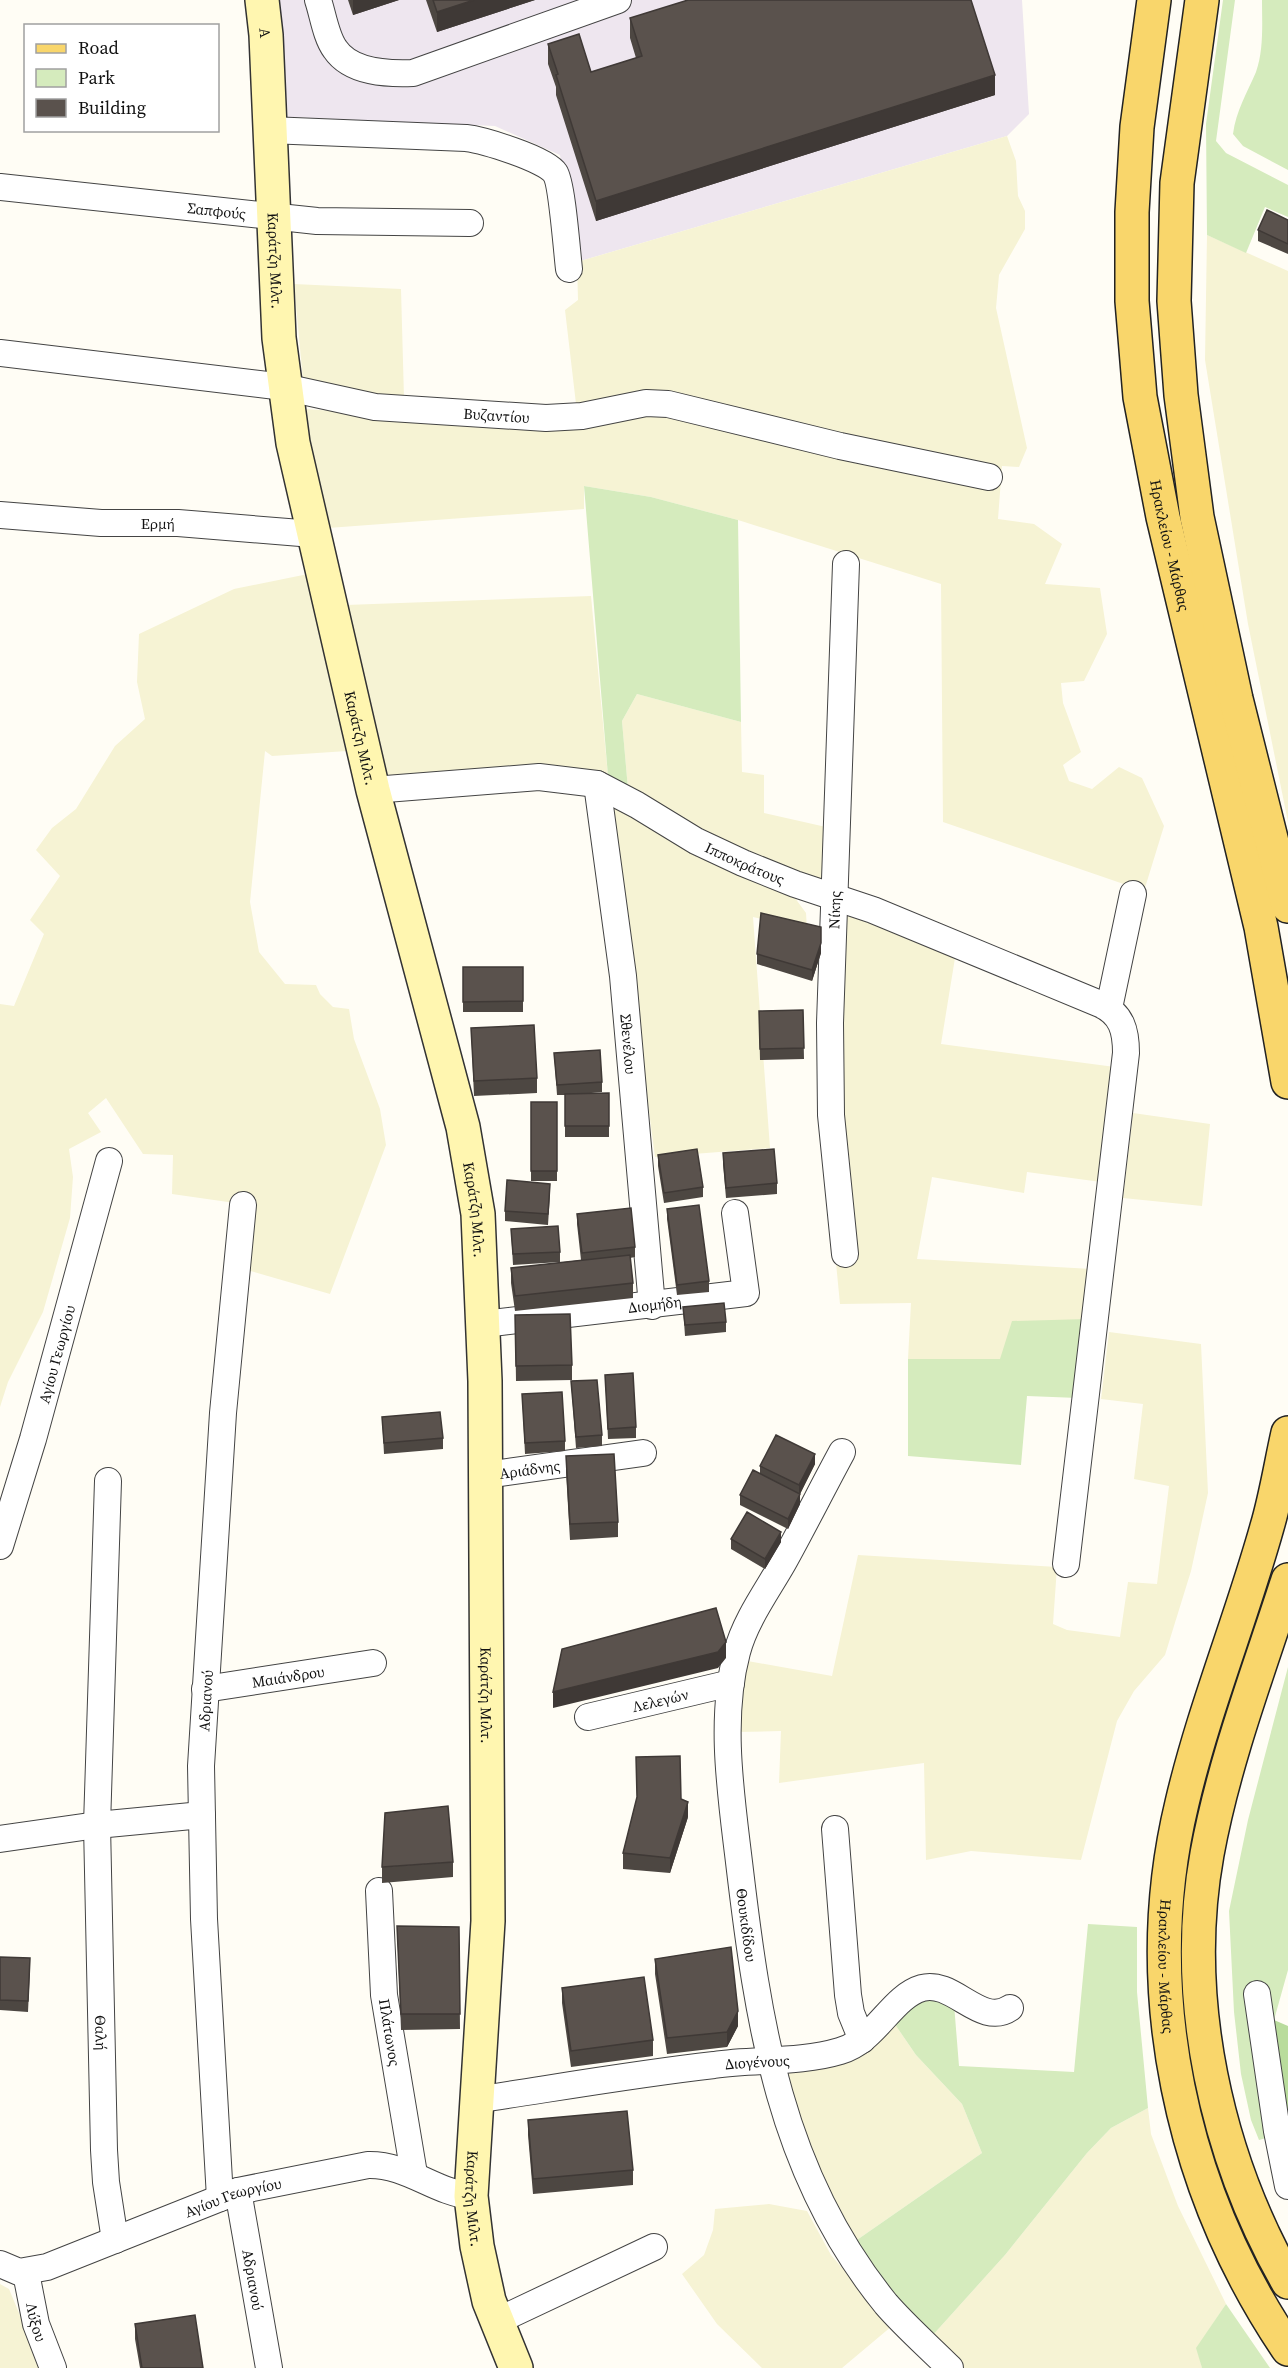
<svg xmlns="http://www.w3.org/2000/svg" width="1288" height="2368" viewBox="0 0 1288 2368" font-family="'Source Serif 4',serif">
<style>
.industrial{fill:#eee6ef}
.farmland{fill:#f6f3d4}
.green{fill:#d5ebbd}
.forest{fill:#b9dc9c}
.lines{fill:none;stroke-linecap:round;stroke-linejoin:round}
.street-casing{stroke:#444;stroke-width:28}
.secondary-casing{stroke:#333;stroke-width:36}
.primary-casing{stroke:#222;stroke-width:36}
.street{stroke:#fff;stroke-width:26}
.secondary{stroke:#fff6b0;stroke-width:33}
.primary{stroke:#f9d66b;stroke-width:33}
.wall{fill:#4d4742}
.shaded-wall{fill:#3f3936}
.building{fill:#5a524d;stroke:#3f3936;stroke-width:1.5}
.labels{text-anchor:middle;dominant-baseline:central;stroke-width:6;stroke-linejoin:round;paint-order:stroke}
.street-label{font-size:15px;fill:#111;stroke:#fff}
</style>
<rect width="100%" height="100%" fill="#fffdf5"/>
<path class="industrial" d="M279 0H1022L1029 114 1007 136 577 262 560 155 495 126 288 117Z"/>
<path class="farmland" d="M1007 136 1016 161 1018 196 1025 211V229L999 275 996 308 1027 448 1019 467 1002 466 998 519 1034 524 1062 544 1045 584 1100 588 1107 634 1084 681 1061 683 1063 703 1081 752 1063 765 1069 781 1092 789 1119 767 1142 778 1164 826 1144 891 943 822 941 584 738 520 651 497 584 486V509L328 528 314 473 304 409 503 422 578 421 565 310 578 300 577 262Z
M1207 235 1288 271V822L1248 624 1205 360Z
M294 284 401 289 404 398 304 391Z
M308 574 347 751 272 756 265 751 250 902 259 952 285 984 316 985 320 994 333 1007 349 1009 354 1039 380 1109 386 1145 330 1294 247 1270 235 1203 172 1194 173 1155 143 1154 106 1098 88 1113 101 1132 69 1149 73 1177 70 1218 43 1312 8 1382 0 1407V1004L14 1006 44 934 30 920 60 876 36 850 52 828 76 809 115 746 145 719 137 682 139 634 234 589Z
M591 596 608 776 386 780 346 605Z
M637 694 741 722 742 772 764 775V813L826 827 823 882 728 845 628 789 622 721Z
M608 799 725 866 795 898 806 913 807 929 753 917 770 1148 655 1157Z
M843 914 887 929 955 958 941 1044 1115 1067 1101 1182 1027 1172 1024 1193 932 1177 917 1259 1092 1269 1087 1319 1001 1359H908L911 1303 840 1304 836 1263 854 1262 841 1103Z
M1133 1113 1210 1124 1202 1206 1123 1198Z
M1109 1332 1201 1344 1208 1493 1191 1571 1165 1655 1134 1691 1117 1721 1081 1860 971 1851 926 1860 924 1763 779 1783 781 1731 738 1732 742 1660 832 1676 858 1555 1057 1567 1053 1624 1067 1630 1120 1637 1128 1582 1157 1584 1169 1486 1134 1479 1143 1404 1101 1399Z
M892 2020 916 2055 962 2104 982 2153 854 2242 841 2229 778 2068Z
M1148 2108 1151 2134 1178 2206 1226 2304 1197 2348 1202 2368H964L932 2336 1005 2255 1087 2153 1111 2128Z
M769 2204 807 2211 831 2255 892 2326 842 2368H762L717 2324 682 2274 704 2255 713 2230 715 2209Z
M0 2284 9 2289 42 2368H0Z"/>
<path class="green" d="M1223 0H1235L1216 141 1226 153 1288 185V217L1265 207 1246 253 1207 235 1206 124Z
M1262 0H1288V170L1243 146 1233 134C1236 111 1247 93 1256 72 1264 50 1262 22 1262 0Z
M584 486 651 497 738 520 741 722 637 694 622 721 628 789 608 776Z
M1087 1319 1078 1398 1027 1396 1021 1465 908 1456V1359H1000L1012 1321Z
M1288 1667V1970L1274 2020 1267 1984 1249 1990 1266 2138 1259 2140 1251 2120 1241 2074 1234 2012 1229 1911 1248 1820Z
M1088 1924 1137 1927V1992L1148 2108 1111 2128 1087 2153 1005 2255 932 2336 898 2301 854 2242 982 2153 962 2104 916 2055 892 2020 922 1995 954 2004 959 2066 1074 2072Z
M1226 2304 1270 2368H1202L1196 2348Z"/>
<path class="forest" d="M1274 2020 1288 2026V2114L1286 2112Z"/>
<g class="lines">
<g class="street-casing">
<g id="street">
<path d="M318 0C323 15 326 37 335 49 351 73 388 74 413 73L618 0"/>
<path d="M269 130 466 138C483 140 546 159 555 173 562 183 567 253 569 269"/>
<path id="s1" d="M0 187 317 221 470 223"/>
<path id="s2" d="M0 353 284 387 375 407 546 418 582 416 646 403 668 404 840 446 989 477"/>
<path id="s3" d="M0 515 101 523H178L313 534"/>
<path id="s4" d="M597 784 623 976 652 1306"/>
<path id="s5" d="M373 790 539 777 597 784 637 805 696 841 743 863 795 884 873 910 1100 1004C1122 1014 1126 1031 1126 1053L1066 1564"/>
<path d="M1109 1008 1133 894"/>
<path id="s6" d="M845 1254 831 1115 830 1023 846 564"/>
<path id="s7" d="M484 1324 746 1293 735 1213"/>
<path id="s8" d="M842 1452C822 1489 803 1527 783 1563 767 1591 745 1621 737 1652 719 1719 731 1795 739 1862 758 2023 780 2174 886 2304 905 2326 929 2347 950 2368"/>
<path id="s9" d="M486 1475 643 1453"/>
<path id="s10" d="M108 1481 97 1825 104 2150 106 2182 115 2240"/>
<path id="s11" d="M0 1546 33 1439 109 1161"/>
<path id="s12" d="M205 1689 373 1663"/>
<path id="s13" d="M588 1717 731 1683"/>
<path d="M835 1829 848 1995 851 2013 862 2040"/>
<path d="M0 1839 97 1825 202 1815"/>
<path id="s14" d="M379 1891 384 1995 414 2174"/>
<path d="M1257 1994 1277 2131 1288 2186"/>
<path id="s15" d="M475 2100C555 2088 634 2074 714 2065 755 2059 800 2063 840 2051 876 2041 891 1997 922 1988 953 1979 981 2028 1010 2008"/>
<path id="s16" d="M238 2191 269 2368"/>
<path id="s17" d="M220 2198 204 1919 201 1766 223 1413 243 1205"/>
<path id="s18" d="M0 2264 19 2272 47 2267 238 2191 368 2165C407 2164 434 2192 471 2196"/>
<path id="s19" d="M26 2273 36 2324 53 2368"/>
<path d="M495 2322 654 2247"/>
</g>
</g>
<g class="secondary-casing">
<g id="secondary">
<path id="s20" d="M262 0 266 35 279 338 293 443 373 790 463 1127 478 1214 485 1381 488 1921 471 2196 477 2246 489 2301 516 2368"/>
</g>
</g>
<g class="primary-casing">
<g id="primary">
<path id="s21" d="M1154 0 1137 127 1132 212V301L1140 397 1163 517 1261 927 1288 1082"/>
<path d="M1202 0 1177 183 1174 301 1181 395 1197 517 1236 699 1288 906"/>
<path id="s22" d="M1288 1433C1281 1464 1276 1497 1267 1527 1241 1620 1204 1709 1182 1803 1137 1990 1181 2191 1288 2349"/>
<path d="M1288 1580C1259 1670 1224 1761 1207 1854 1181 1998 1216 2156 1288 2282"/>
</g>
</g>
<use href="#street" class="street"/>
<use href="#secondary" class="secondary"/>
<use href="#primary" class="primary"/>
</g>
<path class="wall" d="M348 0H399L353 15Z
M426 0H535L437 32Z
M630 18 995 95 596 221 556 95V87L548 64V44L591 72 636 58 630 38Z
M1288 220V254L1258 241V230Z
M821 953 812 981 757 964V954Z
M463 967H523V1012H463Z
M803 1010 804 1059 760 1060 759 1011Z
M471 1028 537 1078V1093L474 1096Z
M554 1053 602 1082V1092L581 1094 609 1093V1137H565V1095H557Z
M531 1102H557V1181H531Z
M723 1153 777 1183V1194L726 1198 723 1164Z
M658 1155 703 1187V1197L664 1203 658 1166Z
M550 1194 548 1225 505 1221V1211Z
M667 1209 709 1281V1292L677 1295 667 1219Z
M577 1214 635 1247V1257L630 1258 633 1283V1298L515 1311 511 1283V1268L581 1260 577 1224Z
M511 1229 560 1252V1262L513 1265Z
M683 1307 726 1322V1332L685 1336Z
M515 1315 572 1365V1380L516 1381Z
M605 1375 636 1427V1438L608 1439Z
M571 1381 602 1435V1446L576 1448Z
M522 1394 565 1441V1451L525 1454Z
M382 1417 443 1438V1449L384 1454Z
M566 1456 618 1522V1537L570 1540 566 1472Z
M815 1464 800 1494V1504L788 1529 740 1505V1495L760 1474V1466Z
M731 1539 781 1542 765 1569 731 1549Z
M688 1817 670 1873 623 1869V1853Z
M453 1862V1877L382 1883V1867Z
M397 1926 459 1927 460 2029 401 2030Z
M0 1957 30 1969 28 2012 0 2010Z
M655 1959 738 2026 727 2047 667 2054 655 1974Z
M562 1988 653 2040V2056L571 2067 562 2003Z
M528 2120 633 2170V2185L533 2194 528 2135Z
M135 2324 203 2368H140L135 2339Z"/>
<path class="shaded-wall" d="M353 0H399L353 15Z
M474 0H535L437 32V12Z
M995 75V95L596 221V201Z
M821 943V953L812 981V970Z
M815 1454V1464L800 1494V1504L788 1529V1519L799 1495V1485Z
M781 1532V1542L765 1569V1559Z
M726 1642V1658L718 1668 553 1708V1692Z
M688 1802V1817L670 1873V1858Z
M738 2011V2026L727 2047V2032Z"/>
<path class="building" d="M433 0H474L437 12Z
M688 0H971L995 75 596 201 556 75 558 74 548 44 579 34 591 72 642 56 630 18Z
M1267 210 1288 220V244L1258 230Z
M761 913 821 927V943L812 970 757 954Z
M463 967H523V1001L463 1002Z
M803 1010 804 1048 760 1049 759 1011Z
M534 1025 537 1078 474 1081 471 1028Z
M600 1050 602 1082 557 1085 554 1053Z
M609 1093V1126H565V1094Z
M531 1102H557V1171H531Z
M697 1149 703 1187 664 1193 658 1155Z
M774 1149 777 1183 726 1188 723 1153Z
M507 1180 550 1184 548 1214 505 1211Z
M699 1205 709 1281 677 1285 667 1209Z
M631 1208 635 1247 582 1253 577 1214Z
M558 1226 560 1252 513 1254 511 1229Z
M630 1255 633 1283 515 1296 511 1268Z
M724 1303 726 1322 685 1325 683 1307Z
M570 1314 572 1365 516 1366 515 1315Z
M633 1373 636 1427 608 1429 605 1375Z
M597 1380 602 1435 576 1437 571 1381Z
M562 1392 565 1441 525 1443 522 1394Z
M440 1412 443 1438 384 1443 382 1417Z
M776 1435 815 1454 799 1485 760 1466Z
M614 1454 618 1522 570 1524 566 1456Z
M753 1470 800 1494 788 1519 740 1495Z
M747 1512 781 1532 765 1559 731 1539Z
M716 1608 726 1642 718 1652 553 1692 562 1649Z
M680 1756 681 1799 688 1802 670 1858 623 1853 637 1797 636 1757Z
M448 1806 453 1862 382 1867 385 1813Z
M397 1926 459 1927 460 2014H401Z
M731 1947 738 2011 727 2032 667 2038 655 1959Z
M0 1957 30 1958 28 2001 0 2000Z
M644 1977 653 2040 571 2051 562 1988Z
M627 2111 633 2170 533 2179 528 2120Z
M195 2315 203 2368H142L135 2324Z"/>
<g class="labels">
<g class="street-label">
<text stroke="none"><textPath href="#s20" startOffset="33">Α</textPath></text>
<text stroke="none"><textPath href="#s1" startOffset="218">Σαπφούς</textPath></text>
<text stroke="none"><textPath href="#s20" startOffset="261">Καράτζη Μιλτ.</textPath></text>
<text stroke="none"><textPath href="#s2" startOffset="501">Βυζαντίου</textPath></text>
<text stroke="none"><textPath href="#s3" startOffset="158">Ερμή</textPath></text>
<text stroke="none"><textPath href="#s21" startOffset="550">Ηρακλείου - Μάρθας</textPath></text>
<text stroke="none"><textPath href="#s20" startOffset="747">Καράτζη Μιλτ.</textPath></text>
<text stroke="none"><textPath href="#s5" startOffset="393">Ιπποκράτους</textPath></text>
<text stroke="none"><textPath href="#s6" startOffset="345">Νίκης</textPath></text>
<text stroke="none"><textPath href="#s4" startOffset="262">Σθενέλου</textPath></text>
<text stroke="none"><textPath href="#s20" startOffset="1233">Καράτζη Μιλτ.</textPath></text>
<text stroke="none"><textPath href="#s7" startOffset="172">Διομήδη</textPath></text>
<text stroke="none"><textPath href="#s11" startOffset="200">Αγίου Γεωργίου</textPath></text>
<text stroke="none"><textPath href="#s9" startOffset="44">Αριάδνης</textPath></text>
<text stroke="none"><textPath href="#s12" startOffset="84">Μαιάνδρου</textPath></text>
<text stroke="none"><textPath href="#s20" startOffset="1719">Καράτζη Μιλτ.</textPath></text>
<text stroke="none"><textPath href="#s13" startOffset="74">Λελεγών</textPath></text>
<text stroke="none"><textPath href="#s17" startOffset="498">Αδριανού</textPath></text>
<text stroke="none"><textPath href="#s8" startOffset="501">Θουκιδίδου</textPath></text>
<text stroke="none"><textPath href="#s22" startOffset="550">Ηρακλείου - Μάρθας</textPath></text>
<text stroke="none"><textPath href="#s10" startOffset="552">Θαλή</textPath></text>
<text stroke="none"><textPath href="#s14" startOffset="142">Πλάτωνος</textPath></text>
<text stroke="none"><textPath href="#s15" startOffset="285">Διογένους</textPath></text>
<text stroke="none"><textPath href="#s18" startOffset="248">Αγίου Γεωργίου</textPath></text>
<text stroke="none"><textPath href="#s20" startOffset="2223">Καράτζη Μιλτ.</textPath></text>
<text stroke="none"><textPath href="#s16" startOffset="90">Αδριανού</textPath></text>
<text stroke="none"><textPath href="#s19" startOffset="50">Λύξου</textPath></text>
</g>
</g>
<rect x="24" y="24" width="195" height="108" fill="#ffffff" stroke="#a0a0a0" stroke-width="1.5"/>
<rect x="36" y="44" width="30" height="9" fill="#f9d66b" stroke="#a0a0a0" stroke-width="1.5"/>
<text x="78" y="54" font-size="18" fill="#111111">Road</text>
<rect x="36" y="69" width="30" height="18" fill="#d5ebbd" stroke="#a0a0a0" stroke-width="1.5"/>
<text x="78" y="84" font-size="18" fill="#111111">Park</text>
<rect x="36" y="99" width="30" height="18" fill="#5a524d" stroke="#a0a0a0" stroke-width="1.5"/>
<text x="78" y="114" font-size="18" fill="#111111">Building</text>
</svg>
